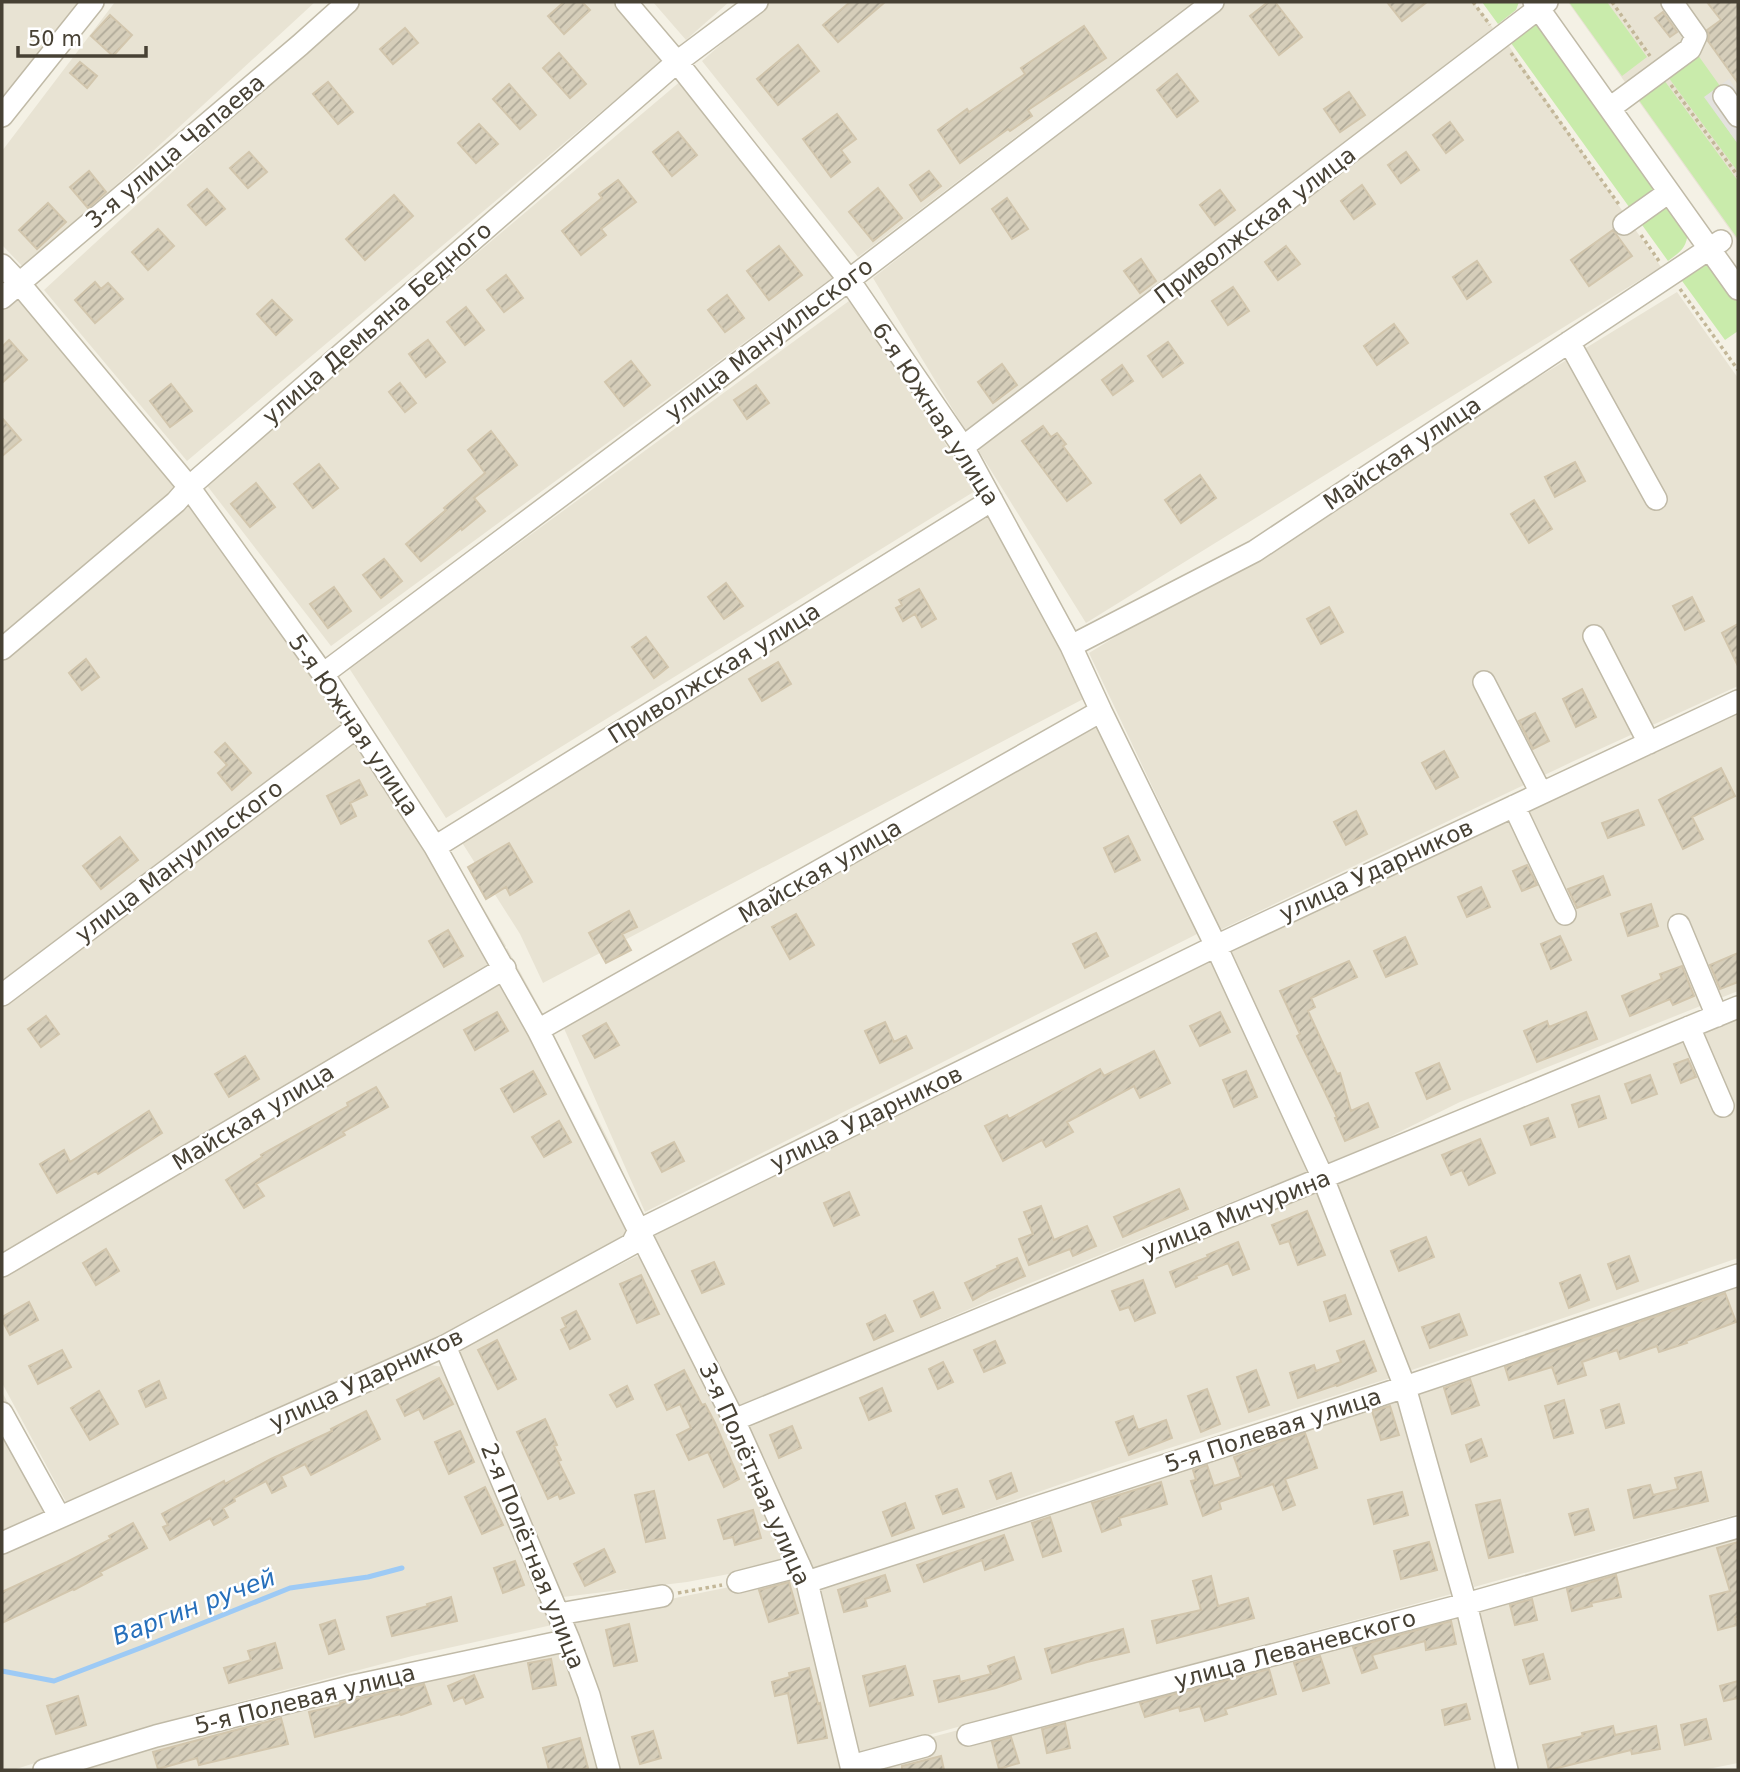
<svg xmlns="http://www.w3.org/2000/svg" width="1740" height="1772" viewBox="0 0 1740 1772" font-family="'DejaVu Sans',sans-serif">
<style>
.residential{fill:#e8e3d3}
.grass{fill:#c9ebab}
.parking{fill:#e4e2de}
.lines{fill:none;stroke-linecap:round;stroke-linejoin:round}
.stream{stroke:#9dcaf5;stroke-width:5}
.building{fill:url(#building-hatch);stroke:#d2c6ad;stroke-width:2}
.minor-casing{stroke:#c0baa7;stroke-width:24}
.path{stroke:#c3b798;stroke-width:3.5;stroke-dasharray:3.5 3.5;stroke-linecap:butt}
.minor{stroke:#fff;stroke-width:21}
.labels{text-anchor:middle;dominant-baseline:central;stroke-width:5;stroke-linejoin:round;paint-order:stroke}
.street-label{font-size:23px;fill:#474134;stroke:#fff}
.water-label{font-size:24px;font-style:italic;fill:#266fbb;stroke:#fff}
</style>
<defs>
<pattern id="building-hatch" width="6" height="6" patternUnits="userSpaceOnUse" patternTransform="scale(1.75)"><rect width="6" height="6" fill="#d6ceba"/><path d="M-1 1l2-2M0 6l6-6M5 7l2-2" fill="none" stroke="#afa998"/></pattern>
</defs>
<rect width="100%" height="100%" fill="#f4f1e5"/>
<path class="residential" d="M2 2H80L2 104Z
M115 2H315L25 269 2 245V151Z
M357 2H617L665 58 187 461 44 290Z
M653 2H729L686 40Z
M769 2H1193L858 257 702 61Z
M1226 2H1473L1493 28 967 433 873 278Z
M1568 2H1738V241Z
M1507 43 1661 267 1086 623 977 448Z
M682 80 836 275 331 646 205 483Z
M20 276 187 485 2 641V296Z
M1677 292 1738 378V686L1576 760 1220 930 1089 653Z
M853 298 975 491 446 818 349 668Z
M189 487 329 661 364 719 2 985V645Z
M987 510 1089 696 543 983 520 934 461 841Z
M1738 695V991L1460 1102 1379 1142 1325 1164 1222 935Z
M366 720 440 835 506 946 493 961 2 1257V988L323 748Z
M1101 721 1203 931 645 1212 555 1008Z
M1219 936 1321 1166 1023 1286 737 1409 641 1221Z
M507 948 542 1012 612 1147 630 1189 639 1220 631 1240 446 1333 66 1502 2 1383V1262L495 962Z
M1738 995V1258L1409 1371 1366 1256 1326 1168 1382 1146 1464 1107Z
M1322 1170 1406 1373 1116 1465 813 1570 738 1413Z
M637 1256 644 1261 732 1428 790 1559 776 1565 687 1582 563 1597 457 1348Z
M1738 1264V1514L1474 1587 1411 1375Z
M430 1365 444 1367 552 1625 412 1656 153 1725 13 1770H2V1553L65 1523Z
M1407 1376 1470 1589 854 1755 814 1572 1117 1469Z
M2 1392 63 1503 2 1533Z
M1738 1520V1763L1703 1770H1517L1475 1592Z
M788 1575 798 1582 840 1770H619L573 1627 577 1618Z
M1471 1592 1513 1770H857L854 1758Z
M566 1643 601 1770H64Z"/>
<path class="grass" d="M1482 2H1519L1516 10 1498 24Z
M1569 2H1607L1647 57 1622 76Z
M1538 21 1688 232C1686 249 1681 251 1668 261L1511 43Z
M1690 44 1720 86 1705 97 1738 144V172L1660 66Z
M1656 69 1738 181V239L1631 89Z
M1703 263 1710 265 1715 270 1738 303V331L1725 340 1677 274Z"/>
<path class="parking" d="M1729 79 1738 93V144L1704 97Z"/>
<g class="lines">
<path class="stream" d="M2 1671 54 1681 143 1647 290 1588 368 1577 402 1568"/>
</g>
<path class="building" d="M564 2H582L590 10 564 34 548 16Z
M850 2H885L838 42 823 25Z
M1268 2H1275L1302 37 1279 55 1250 16Z
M1387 2H1427L1402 21Z
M1707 2H1738V83L1708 41 1709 35 1707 30 1721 20Z
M1663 12 1677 32 1670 37 1655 18Z
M110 15 132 35 113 56 91 36Z
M1084 26 1106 58 1028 110 1032 116 1010 131 1008 129 960 163 938 130 967 109 969 112 1025 74 1021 68Z
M405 28 418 43 393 64 380 49Z
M798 45 819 71 778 105 757 79Z
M559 53 586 84 570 98 543 68Z
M80 62 97 76 87 88 70 73Z
M1177 74 1198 101 1177 117 1157 90Z
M328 82 353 112 338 124 313 94Z
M509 84 536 115 520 129 493 99Z
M1349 92 1365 115 1340 132 1324 109Z
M837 114 856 139 841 150 850 162 831 177 803 139Z
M1450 122 1463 140 1446 153 1433 135Z
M479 124 498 144 476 163 458 143Z
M678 132 697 155 672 176 653 152Z
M249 152 267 172 248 188 230 168Z
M1406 152 1419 170 1401 183 1388 165Z
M89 171 106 192 88 208 70 187Z
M929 171 941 186 921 201 910 185Z
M618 180 636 202 601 229 606 235 581 255 562 231 602 198 599 194Z
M1362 185 1375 204 1354 219 1341 201Z
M878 188 902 218 873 241 849 212Z
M207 189 225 209 206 225 188 205Z
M1220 190 1235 210 1215 225 1200 205Z
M394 195 413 216 365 260 346 239Z
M1007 198 1028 229 1012 239 992 209Z
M48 203 66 222 37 249 19 230Z
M158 229 174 246 148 270 132 252Z
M1613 230 1632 256 1589 286 1571 260Z
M779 246 802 275 769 300 747 271Z
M1286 246 1300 264 1278 280 1265 262Z
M1141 259 1156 281 1140 293 1124 271Z
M1477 261 1491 282 1467 299 1453 277Z
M506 275 523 298 504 312 487 290Z
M95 282 101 289 108 283 123 299 95 323 75 300Z
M1233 287 1249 311 1228 325 1212 301Z
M727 295 744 318 725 332 708 310Z
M272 300 292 320 276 335 257 314Z
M466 307 484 330 465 345 447 322Z
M1394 324 1408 343 1377 365 1364 346Z
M9 340 27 360 2 383V347Z
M428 340 445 362 426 377 409 354Z
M1168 342 1183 363 1163 377 1148 356Z
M631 361 650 385 624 406 605 382Z
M1002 364 1017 385 993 403 978 382Z
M1122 365 1133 381 1113 395 1102 380Z
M400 383 416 403 405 412 389 392Z
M171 384 192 411 170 427 150 401Z
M756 385 769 403 747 419 734 400Z
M2 418 21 440 2 456Z
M1043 426 1051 437 1057 433 1066 444 1063 446 1091 483 1067 501 1022 441Z
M491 431 517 465 474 498 485 511 462 530 461 528 421 561 406 544 446 510 444 508 485 473 468 450Z
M1575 462 1585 481 1555 497 1545 477Z
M319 464 338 488 313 508 294 484Z
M1200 475 1216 498 1181 523 1165 500Z
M256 483 275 507 250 527 231 504Z
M1534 500 1552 529 1529 543 1511 514Z
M384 559 402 581 381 598 363 575Z
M726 583 743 606 724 619 708 597Z
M334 587 351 611 328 628 310 604Z
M919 589 936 619 922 627 915 614 903 621 896 608 902 605 899 600Z
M1692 597 1704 621 1685 630 1673 606Z
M1329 607 1343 632 1321 644 1307 619Z
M1738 624V666L1722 633Z
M646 637 668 667 654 678 632 647Z
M86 659 99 677 82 690 69 673Z
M778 662 791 684 762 701 749 679Z
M1582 689 1596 717 1576 727 1563 699Z
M1535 713 1549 741 1533 749 1519 721Z
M225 743 251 773 232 790 218 773 227 765 215 752Z
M1444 751 1458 777 1436 789 1422 763Z
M1721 768 1735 796 1692 817 1703 839 1683 849 1659 800Z
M359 780 367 795 350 803 356 816 341 824 327 796Z
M1638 810 1644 825 1608 838 1602 823Z
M1356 811 1367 834 1346 845 1334 822Z
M1128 836 1140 860 1115 872 1104 848Z
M120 837 138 860 101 889 83 866Z
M509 843 532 882 510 895 506 887 486 899 468 867Z
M1527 865 1537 885 1522 891 1513 871Z
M1603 876 1610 895 1577 908 1568 889Z
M1481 887 1490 907 1467 917 1458 897Z
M1651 904 1658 926 1628 936 1621 914Z
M629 911 637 927 622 934 631 950 606 963 589 933Z
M796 914 814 945 790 959 772 927Z
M448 930 463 956 444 967 429 941Z
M1096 933 1108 956 1085 968 1073 944Z
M1560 936 1571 960 1551 969 1541 944Z
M1405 937 1417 964 1386 977 1374 951Z
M1738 953V982L1720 989 1710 965Z
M1349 961 1357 977 1311 998 1315 1007 1308 1011 1337 1074 1340 1073 1351 1111 1368 1103 1378 1127 1345 1141 1335 1118 1337 1117 1320 1082 1297 1036 1300 1034 1280 991Z
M1682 966 1694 996 1673 1005 1670 999 1630 1016 1622 996 1662 979 1660 974Z
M497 1012 508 1031 475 1050 464 1030Z
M1220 1012 1230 1032 1200 1046 1190 1026Z
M1586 1012 1597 1039 1537 1062 1524 1031 1547 1021 1549 1027Z
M46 1016 59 1034 41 1047 28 1029Z
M885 1022 894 1042 906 1036 912 1048 880 1063 865 1031Z
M606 1023 619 1045 595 1058 583 1036Z
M1154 1051 1170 1083 1140 1098 1134 1086 1067 1122 1073 1132 1046 1147 1042 1140 1003 1161 985 1126 1007 1115 1009 1119 1100 1069 1104 1076Z
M245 1056 259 1079 229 1097 215 1074Z
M1688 1059 1696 1077 1681 1083 1674 1064Z
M1439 1063 1450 1089 1427 1099 1416 1073Z
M533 1071 546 1094 514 1112 501 1089Z
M1246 1071 1257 1097 1234 1107 1223 1080Z
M1650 1075 1657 1094 1632 1103 1625 1084Z
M376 1087 388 1107 343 1132 345 1135 256 1184 264 1196 244 1208 226 1180 262 1157 261 1155 348 1106 347 1103Z
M1599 1096 1606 1118 1579 1127 1572 1105Z
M149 1111 162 1133 98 1174 96 1171 57 1193 40 1164 64 1150 70 1162Z
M1548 1118 1555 1137 1531 1145 1524 1126Z
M559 1121 571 1142 544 1157 532 1137Z
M1480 1139 1495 1173 1469 1185 1462 1170 1451 1175 1442 1155Z
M674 1142 684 1161 662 1172 652 1153Z
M1179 1189 1188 1209 1123 1237 1114 1217Z
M849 1192 859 1215 834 1226 824 1203Z
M1041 1206 1054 1240 1087 1226 1096 1246 1073 1256 1070 1249 1029 1265 1019 1239 1033 1234 1024 1212Z
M1307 1211 1325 1255 1298 1265 1289 1241 1280 1244 1272 1225Z
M1426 1237 1434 1257 1399 1271 1391 1251Z
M1238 1242 1249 1269 1233 1275 1228 1263 1196 1276 1197 1278 1176 1287 1170 1272 1208 1257 1207 1255Z
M106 1249 119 1271 96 1285 83 1263Z
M1629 1256 1638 1281 1617 1289 1608 1264Z
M1017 1258 1025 1276 989 1291 973 1300 965 1283 998 1268 997 1266Z
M714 1262 724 1284 702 1293 692 1271Z
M641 1275 659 1314 637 1323 620 1284Z
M1580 1275 1589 1300 1569 1308 1560 1283Z
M1143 1280 1155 1313 1135 1321 1129 1307 1120 1310 1112 1291Z
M933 1292 940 1308 921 1317 914 1301Z
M1725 1293 1736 1322 1686 1341 1687 1343 1659 1352 1657 1346 1620 1359 1617 1350 1582 1362 1586 1375 1558 1384 1552 1367 1509 1380 1505 1367Z
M1345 1295 1351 1314 1330 1321 1324 1302Z
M29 1302 38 1320 10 1335 2 1320V1317Z
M576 1311 590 1339 570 1349 561 1330 566 1327 562 1318Z
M1459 1314 1467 1335 1430 1348 1422 1327Z
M885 1315 893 1331 874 1340 867 1324Z
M497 1340 516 1379 498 1389 478 1350Z
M995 1341 1005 1363 984 1372 974 1350Z
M1364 1341 1376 1371 1337 1386 1336 1385 1298 1398 1290 1373 1314 1365 1316 1371 1341 1362 1337 1351Z
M62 1350 71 1367 38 1384 29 1366Z
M943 1362 953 1382 938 1389 929 1369Z
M684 1370 702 1405 705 1404 715 1423 739 1479 724 1487 708 1452 689 1460 677 1435 691 1428 680 1404 667 1410 655 1385Z
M1256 1370 1269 1405 1249 1412 1237 1377Z
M439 1378 453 1404 424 1419 419 1409 405 1416 397 1400Z
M1470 1379 1479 1405 1452 1414 1444 1388Z
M159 1381 166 1398 146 1407 139 1391Z
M627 1386 633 1399 617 1407 610 1395Z
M882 1388 891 1411 869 1420 860 1398Z
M1207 1389 1220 1424 1201 1432 1188 1396Z
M99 1391 118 1424 90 1440 71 1408Z
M1564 1400 1573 1433 1554 1438 1545 1406Z
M1619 1404 1624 1423 1606 1428 1601 1410Z
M1390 1406 1399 1435 1381 1440 1372 1411Z
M366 1411 380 1439 311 1475 305 1464 281 1476 286 1486 272 1493 266 1481 234 1498 235 1501 223 1508 228 1517 214 1525 210 1518 170 1540 163 1527 168 1525 162 1514 224 1481 225 1484 271 1459 332 1431 331 1429Z
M1133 1416 1138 1430 1166 1420 1172 1438 1129 1455 1116 1422Z
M545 1419 557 1445 554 1446 561 1460 558 1461 574 1493 560 1499 558 1494 548 1499 517 1432Z
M792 1426 801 1448 779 1458 770 1435Z
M460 1431 474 1462 449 1474 435 1442Z
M1305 1433 1317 1468 1285 1479 1295 1505 1283 1510 1273 1484 1219 1502 1221 1509 1203 1516 1191 1481 1196 1480 1193 1470 1207 1465 1214 1486 1241 1477 1234 1457Z
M1481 1439 1487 1456 1471 1462 1466 1445Z
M1701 1472 1708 1501 1634 1518 1628 1490 1650 1485 1653 1495 1678 1489 1675 1478Z
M1011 1473 1017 1491 997 1499 990 1481Z
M1161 1482 1167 1504 1119 1518 1121 1525 1102 1532 1092 1503Z
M485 1487 503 1525 482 1534 465 1497Z
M957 1489 964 1507 943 1514 936 1496Z
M654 1491 665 1538 646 1542 635 1495Z
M1402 1492 1408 1515 1374 1524 1368 1500Z
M1500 1500 1513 1552 1489 1558 1476 1505Z
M905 1503 914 1528 892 1536 883 1512Z
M1588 1509 1594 1530 1575 1535 1569 1514Z
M753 1510 761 1538 735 1545 733 1537 724 1539 718 1520Z
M1050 1517 1061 1551 1043 1557 1032 1523Z
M133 1523 147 1548 100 1572 102 1575 74 1590 73 1589 2 1623V1592L67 1562 111 1539 109 1536Z
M1004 1535 1013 1560 985 1570 982 1560 924 1582 917 1565Z
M1429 1542 1437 1570 1401 1579 1394 1551Z
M1738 1542V1617H1735L1737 1625 1718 1630 1710 1596 1730 1591 1717 1548Z
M604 1549 615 1572 585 1586 574 1564Z
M515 1561 524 1585 503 1593 494 1568Z
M885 1575 890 1591 865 1599 867 1606 844 1612 838 1590Z
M1616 1575 1621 1597 1591 1603 1592 1606 1572 1611 1567 1589Z
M1211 1576 1218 1606 1248 1598 1254 1618 1157 1643 1152 1621 1201 1610 1193 1581Z
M789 1582 798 1613 769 1622 759 1590Z
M451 1597 457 1621 392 1636 387 1617 428 1606 427 1604Z
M1532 1599 1537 1620 1515 1625 1510 1605Z
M335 1620 344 1649 329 1654 320 1625Z
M1451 1621 1456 1644 1426 1650 1425 1641 1372 1655 1377 1668 1362 1673 1353 1647Z
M629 1624 637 1661 614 1666 606 1630Z
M1123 1629 1129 1652 1087 1662 1052 1673 1045 1649Z
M275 1643 282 1668 229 1683 224 1668 251 1660 248 1651Z
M1543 1654 1550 1679 1530 1684 1523 1660Z
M1320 1656 1329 1683 1303 1691 1294 1663Z
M1014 1657 1021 1679 996 1688 939 1702 934 1681 959 1676 960 1682 991 1674 988 1666Z
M551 1659 556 1685 533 1689 528 1663Z
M905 1666 913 1695 870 1706 863 1676Z
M809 1668 818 1704 820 1703 827 1738 798 1743 788 1693 775 1696 772 1682 790 1677 789 1673Z
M1269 1669 1276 1694 1225 1709 1227 1714 1205 1721 1200 1706 1180 1711 1179 1707 1145 1717 1140 1703Z
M474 1675 483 1697 466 1704 463 1697 454 1701 448 1686Z
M1738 1681V1698L1724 1701 1720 1686Z
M424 1684 431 1704 401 1715 400 1714 315 1737 309 1712 340 1705V1703L356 1699Z
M78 1696 86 1725 56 1734 47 1706Z
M1466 1704 1470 1719 1445 1725 1442 1710Z
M281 1718 288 1744 199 1765 197 1758 158 1769 153 1752Z
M1706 1719 1711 1739 1685 1745 1681 1725Z
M1065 1723 1070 1748 1047 1753 1042 1729Z
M1613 1726 1615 1735 1656 1726 1660 1749 1632 1754 1631 1750 1549 1770 1543 1745 1583 1736 1582 1733Z
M653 1731 661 1758 640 1764 632 1737Z
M1011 1737 1019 1763 999 1769 992 1742Z
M580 1738 588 1768 580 1770H549L543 1748Z
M941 1756 944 1770H902V1766Z"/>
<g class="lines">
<g class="minor-casing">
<path id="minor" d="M626 2 677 62 849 280 963 447 1071 646 1101 711 1216 946 1323 1178 1405 1387 1466 1604 1507 1770
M1534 2 1738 289
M1724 96 1738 116
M1610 108 1690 49 1696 36 1672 2
M2 116 93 2
M1624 224 1669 192
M2 265 19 283 189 487 323 674 435 847 538 1030 734 1420 807 1582 852 1770
M2 298 300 45 348 2
M1569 342 1656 499
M963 447 1547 2
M1594 636 1649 743
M1071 646 1255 551 1721 241
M2 649 176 502 189 487 677 62 757 2
M323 674 849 280 1213 2
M1484 682 1541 793
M1514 806 1565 914
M435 847 992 500
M1679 925 1717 1016
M2 995 357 727
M1689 1027 1723 1106
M538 1030 1101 711
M2 1266 505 968
M445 1346 569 1640 589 1695 609 1770
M2 1413 59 1516
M734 1420 1738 1007
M2 1543 445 1346 632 1244 639 1230 1216 946 1738 701
M738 1582 800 1566
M807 1582 1405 1387 1738 1275
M559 1614 662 1596
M968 1735 1466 1604 1738 1527
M851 1766 925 1746
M44 1770 156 1736 353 1686 569 1640"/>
</g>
<path class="path" d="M1473 2 1490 25
M1612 2 1650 56
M1511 53 1620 206
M1671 85 1738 176
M1641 235 1659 261
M1680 289 1738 370
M678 1593 722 1585"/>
<use href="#minor" class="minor"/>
</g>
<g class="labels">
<g class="street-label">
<text transform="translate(175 151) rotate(-40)">3-я улица Чапаева</text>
<text transform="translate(1255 225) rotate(-37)">Приволжская улица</text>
<text transform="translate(377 323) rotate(-41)">улица Демьяна Бедного</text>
<text transform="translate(769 339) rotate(-37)">улица Мануильского</text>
<text transform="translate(936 414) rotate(57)">6-я Южная улица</text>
<text transform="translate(1402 453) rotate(-34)">Майская улица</text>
<text transform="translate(714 673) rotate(-32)">Приволжская улица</text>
<text transform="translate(354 725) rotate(56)">5-я Южная улица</text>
<text transform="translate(179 861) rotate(-37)">улица Мануильского</text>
<text transform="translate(1376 870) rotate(-25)">улица Ударников</text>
<text transform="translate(820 871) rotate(-30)">Майская улица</text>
<text transform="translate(253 1117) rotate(-31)">Майская улица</text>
<text transform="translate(866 1118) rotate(-26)">улица Ударников</text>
<text transform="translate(1236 1214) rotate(-22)">улица Мичурина</text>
<text transform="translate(366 1379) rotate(-25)">улица Ударников</text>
<text transform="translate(1273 1430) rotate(-18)">5-я Полевая улица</text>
<text transform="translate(755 1474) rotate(66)">3-я Полётная улица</text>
<text transform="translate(533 1556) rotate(68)">2-я Полётная улица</text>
<text transform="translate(1295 1649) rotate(-15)">улица Леваневского</text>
<text transform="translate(305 1699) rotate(-14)">5-я Полевая улица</text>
</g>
<g class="water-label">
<text transform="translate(194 1607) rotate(-21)">Варгин ручей</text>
</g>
</g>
<rect width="1740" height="1772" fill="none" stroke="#474134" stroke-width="7"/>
<path d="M18 46v10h128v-10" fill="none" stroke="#474134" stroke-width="3.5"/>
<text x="28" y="46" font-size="21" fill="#474134" stroke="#ffffff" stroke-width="5" paint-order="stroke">50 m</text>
</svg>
